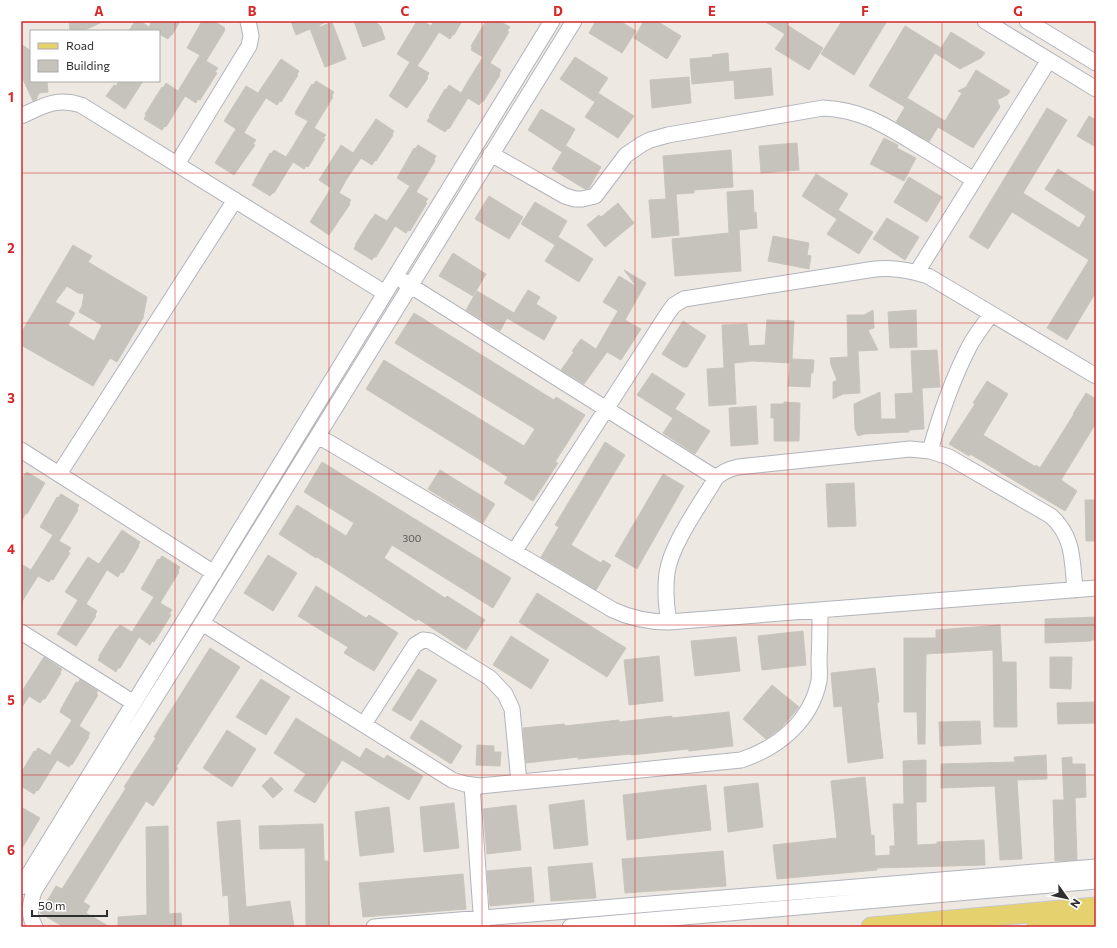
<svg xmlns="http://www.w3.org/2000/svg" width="1117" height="948" viewBox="0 0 1117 948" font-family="Commissioner,sans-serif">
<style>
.building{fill:#c6c3bd;stroke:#c9c5bb;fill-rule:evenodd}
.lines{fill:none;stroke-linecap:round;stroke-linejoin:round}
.minor-casing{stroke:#b2b3bc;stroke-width:17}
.major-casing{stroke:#c9c9c9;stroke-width:21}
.minor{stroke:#fff;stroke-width:15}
.major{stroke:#e5d26f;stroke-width:19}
.grid{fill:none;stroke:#d62828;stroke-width:1;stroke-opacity:0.55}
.labels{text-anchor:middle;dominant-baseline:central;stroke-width:3;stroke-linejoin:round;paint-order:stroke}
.number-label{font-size:10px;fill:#545352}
.neatline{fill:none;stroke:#d62828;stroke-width:1.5}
.grid-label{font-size:13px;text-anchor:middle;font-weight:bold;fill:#d62828}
</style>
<rect width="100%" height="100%" fill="#ede9e2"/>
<path class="building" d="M69 21H104L83 31H70Z
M135 21H140L149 27 152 21H180L172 35H171L168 39 159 34V31H129Z
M202 21H214L225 28 224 29 225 30 206 61 218 68 215 72 217 73 200 100 198 99 196 103 185 96 166 127 165 126 162 130 144 119 146 115 145 114 162 87 163 88 166 83 178 91 200 55 187 48Z
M291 21H329L319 25 320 27 332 22 346 59 325 67 310 29 296 35Z
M354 21H375L381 27 385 39 363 47Z
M417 21H423L431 26 434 21H462L454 35 453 34 450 39 439 32 425 54 417 66 429 73 427 77 428 78 407 108 389 96 410 62 397 54Z
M486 21H499L510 27 507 31 509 32 490 63 501 70 499 74 500 75 483 102 482 101 479 105 468 98 449 129 448 128 445 132 427 121 430 117 429 116 445 89 446 90 449 85 461 93 468 81 483 57 471 50 472 47 471 46Z
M596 21H620L636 31 622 53 589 33Z
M644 21H657L681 36 667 59 634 38Z
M764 21H789L787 25 823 48 809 70 775 49 785 34Z
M842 21H887L854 75 821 54Z
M905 26 941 48 951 32 985 53 981 58 960 69 935 53 907 98 945 121 962 93 958 91 966 87 976 70 1010 91 1007 95 997 100 1000 107 973 148 938 127 929 142 896 122 905 107 869 86Z
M21 44 31 51V81H47L48 92 39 93 36 100 33 101 21 75Z
M728 53 729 72 771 68 773 95 735 99 734 80 692 84 690 59 713 57 712 55Z
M575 57 608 78 598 93 634 116 618 138 585 117 595 102 560 79Z
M281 59 299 71 297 74 298 75 281 102 280 101 277 105 266 98 251 121 244 133 256 140 253 144 255 145 234 175 215 163 236 129 224 121 246 86 258 93Z
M689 77 691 103 652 108 650 80Z
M119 81H143L125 109 106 96 114 85 116 86Z
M316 81 334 92 332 96 333 97 314 128 326 135 323 138 325 139 308 167 306 166 304 169 293 162 274 193H273L270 196 252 185 255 181H254L270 153 271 154 274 150 286 157 293 146 308 121 295 114 296 111 312 84 313 85Z
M1047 108 1067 120 1023 193 1079 228 1086 216 1045 189 1058 169 1096 193V292L1067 340 1047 328 1089 260 1012 212 988 249 969 237Z
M541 109 575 129 562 152 528 130Z
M1089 116 1096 120V147L1077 136Z
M376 119 394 131 392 134 393 135 376 161 375 160 372 165 361 158 346 180 339 193 351 200 349 203 350 204 329 235 310 222 331 188 319 180 341 145 353 153Z
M884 138 898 145 897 148 916 158 904 181 870 164Z
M797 143 799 170 761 173 759 146Z
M418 145 436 156 434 160 435 161 416 192 428 199 425 202 427 203 410 231 408 230 406 233 395 226 376 257H374L372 260 354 249 356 245H355L372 218H373L375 214 387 221 410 186 397 178 414 148 415 149Z
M566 146 601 167 589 188 585 189 552 169Z
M731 150 733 187 694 190V193L676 194 679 235 652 238 649 200 666 199 663 156Z
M816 174 848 194 838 210 873 232 859 254 827 234 837 219 802 196Z
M909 177 942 197 927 222 894 202Z
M753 190 754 213 756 212 757 228 739 230 741 271 675 276 672 239 729 233 727 192Z
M489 196 523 217 509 239 475 219Z
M535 202 567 221 558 237 593 259 579 282 545 261 555 245 521 224Z
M618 203 634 223 605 247 587 225 599 215 601 217Z
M887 218 919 237 905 260 873 239Z
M773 236 809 243 807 255 811 256 809 269 768 261Z
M73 245 92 256 88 262 147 297 143 318 117 362 110 358 93 386 21 345V333ZM67 286 78 293 84 294 82 306 79 312 102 325 94 341 68 325 75 313 55 302Z
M453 253 486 274 473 296 439 276Z
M624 270 646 283 625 320 641 329 621 360 607 352 584 384 561 370 574 352 572 351 581 339 596 349 618 311 603 302 619 276 637 287Z
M528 290 540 297 536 304 557 317 544 340 507 318 500 331 466 310 477 291 514 313Z
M873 310 874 328 868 330 878 350 858 351 860 393 843 394 833 399V382L837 380 831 365 830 358 848 357 847 315H864Z
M916 310 917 347 890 348 888 312Z
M414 313 554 400 556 397 585 415 555 462 558 463 533 501 504 483 508 477 366 389 384 360 524 446 535 429 395 343Z
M767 320 794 321 792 359 814 360 813 373H811L810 387 788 386 790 363 752 361 734 363 736 404 709 406 707 369 724 368 722 325 747 324 749 346 765 345Z
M683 321 706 336 687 367H683L662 354Z
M937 350 940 387 922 388 924 429 909 430V432L864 434 858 436 855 429 854 404 880 392 881 419H896L895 394 913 393 911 351Z
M652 373 685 394 675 409 710 431 695 454 663 433 673 418 637 395Z
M987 381 1008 394 983 435 1036 467V465L1040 468 1074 414H1073L1086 393 1096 399V423L1061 480 1077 491 1065 511 970 454 969 456 949 444 975 404 973 403Z
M784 402 800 403 799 441H774V418H771V404H784Z
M756 406 758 444 731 446 729 408Z
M605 442 625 455 571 545 601 563 603 560 611 565 596 590 541 557 559 527 555 525Z
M322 462 511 578 493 608 392 545 384 558 445 598 447 596 485 620 466 650 418 619 416 621 317 557 316 558 279 534 297 505 346 536 354 523 304 492Z
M440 470 495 504 483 523 428 489Z
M27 472 45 483 27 514 26 513 21 521V479Z
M663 474 684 486 637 569 615 556Z
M854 483 856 526 828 527 826 484Z
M61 494 79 505 77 509 78 510 59 541 71 548 68 552 70 553 53 580 51 579 49 582 38 576 21 603V564L31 570 53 535 40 527 57 497 58 498Z
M1085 500H1096V541H1086Z
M122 530 140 542 138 546H139L123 573 121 572 118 577 107 570 86 604 97 611 95 615 96 616 76 646 57 634 78 600 65 592 88 557 99 564Z
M268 555 297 573 273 611 244 593Z
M162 556 180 567 178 571 179 572 160 603 172 610 169 614 171 615 154 642 152 641 150 645 139 637 120 668H118L116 672 98 660 100 656H99L116 629H117L120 625 132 632 154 597 141 589 158 559 159 560Z
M316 586 366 618 369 615 398 633 374 671 344 653 348 647 298 616Z
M537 593 626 648 607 677 519 622Z
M1096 617V640H1091V641L1045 643V619Z
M1000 625 1002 662H1016L1017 727H994L993 650 926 654 925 744H918L917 712H904V638H936V630Z
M803 631 806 665 762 670 758 636Z
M511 636 549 660 531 689 493 665Z
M736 637 740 671 695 676 691 641Z
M210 648 240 667 176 767 178 768 153 806 146 801 83 902 90 906 86 913 110 927H64L40 913 56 886 62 889 126 788 124 787 156 738 154 737Z
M659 656 663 701 629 705 624 660Z
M44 657 62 669 60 672 61 673 45 699H43L40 703 29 696 21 709V693L24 688Z
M1050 657H1072L1071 689 1050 688Z
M875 668 879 702 877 703 883 758 848 763 842 706 834 707 831 673Z
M418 669 437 680 411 721 392 710Z
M80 679 98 691 96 694 98 695 79 726 90 733 88 736 89 737 72 765 71 764 69 767 57 760 38 791 37 790 34 794 21 786V773L34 751 35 752 38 748 50 755 57 744 72 720 60 712 61 709 76 682 78 683Z
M261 679 290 697 266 735 236 717Z
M772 685 799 707 782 727 766 739 743 719Z
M1096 702V723L1058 724 1057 703Z
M729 712 733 746 689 751 688 749 631 755V754L578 759V757L526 763 523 728 564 724 565 726 619 720V722L672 716V718Z
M296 718 360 758 366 748 384 759 387 755 423 776 409 800 342 760 315 803 294 791 306 774 274 753Z
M421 720 462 746 451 764 410 738Z
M980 721 981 744 940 746 939 722Z
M227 730 256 749 232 787 203 768Z
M477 745 494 746V752H501L500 766 476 765Z
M1046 755 1047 779 1017 780 1022 859 1000 860 995 786 941 788V764L1015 762 1014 757Z
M1072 757V764H1085L1086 797 1075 798 1077 860 1055 861 1053 800H1064L1062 758Z
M926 760V802H916L917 845 937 844V842L984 840 985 865 877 868V870L777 879 773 845 837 838 831 781 865 777 871 836 874 835 875 856 890 855V846H895L893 804H904L903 761Z
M271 777 283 789 273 798 262 786Z
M758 783 763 827 728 832 724 787Z
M706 785 711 830 627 840 623 795Z
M584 800 588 845 554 849 549 805Z
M454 803 459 848 424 852 420 807Z
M516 805 521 850 487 854 483 809Z
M21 807 40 818 21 850Z
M389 807 394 852 360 856 355 812Z
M240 820 246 907 290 901 294 927H230L228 895 223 896 217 822Z
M323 824 324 861H328L329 925 306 926 305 848 260 849 259 826Z
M168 826 169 914 181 913 182 927H118V917L147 915 146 827Z
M723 851 726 886 625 893 622 859Z
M592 863 596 898 551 901 548 867Z
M531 867 534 902 490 906 487 871Z
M463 874 466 909 363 917 359 883Z"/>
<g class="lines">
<g class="minor-casing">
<path id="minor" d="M985 21 1096 89
M1027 21 1096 63
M21 116C43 106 57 97 81 105L385 293
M491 154 565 196 575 199H582L595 196 626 155 642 144 650 140 668 135 823 108C863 110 886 126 919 146 938 157 956 169 974 180
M177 164 249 46 251 36 248 21
M917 272 1049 60
M403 281 716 478
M318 436 613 610C632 619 649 622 669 622L1096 588
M21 450 214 573
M930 451C940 415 952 380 969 347 975 335 984 325 991 314
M59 474 235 200
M514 552 668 313 674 305 684 299 875 269C894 267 910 270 928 276L1096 376
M669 622C666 606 665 589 667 573 671 544 700 505 716 478 722 472 729 469 738 467L910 449 930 451 949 457 1051 516C1074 537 1072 560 1075 590
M202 623 452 780 465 784 480 786 741 760C778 748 811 721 819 681 820 674 819 666 819 659 820 643 820 626 820 610
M21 632 134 703
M364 724 415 645 423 640 430 641 490 678 505 694 512 709 519 782
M472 785 482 927
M21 887 552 21
M35 927C28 915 30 904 34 891L202 623 574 21
M374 927 1096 867
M570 927 1096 881"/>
</g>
<g class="major-casing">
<path id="major" d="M871 927 1096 907
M1037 927 1096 922"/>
</g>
<use href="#minor" class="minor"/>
<use href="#major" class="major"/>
</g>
<path class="grid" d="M175 21V927M329 21V927M482 21V927M635 21V927M788 21V927M942 21V927M21 173H1096M21 323H1096M21 474H1096M21 625H1096M21 775H1096"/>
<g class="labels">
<g class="number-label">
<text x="412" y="538">300</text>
</g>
</g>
<rect width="1117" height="948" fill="none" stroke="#ffffff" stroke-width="44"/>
<rect x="30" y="30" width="130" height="52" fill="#ffffff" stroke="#ababab"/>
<rect x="38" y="43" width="20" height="6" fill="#e5d26f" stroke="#ababab"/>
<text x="66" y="50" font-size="12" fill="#2e2e2e">Road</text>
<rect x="38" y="60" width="20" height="12" fill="#c6c3bd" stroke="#ababab"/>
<text x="66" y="70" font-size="12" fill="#2e2e2e">Building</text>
<g transform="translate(1067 898) rotate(123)" stroke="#ffffff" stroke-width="3" paint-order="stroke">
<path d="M0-3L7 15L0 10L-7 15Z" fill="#2e2e2e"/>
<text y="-6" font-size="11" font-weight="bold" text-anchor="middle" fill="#2e2e2e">N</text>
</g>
<path d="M32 910v6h75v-6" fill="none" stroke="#2e2e2e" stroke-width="2"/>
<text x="38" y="910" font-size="12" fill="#2e2e2e" stroke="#ffffff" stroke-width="3" paint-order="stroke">50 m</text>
<rect x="22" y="22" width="1073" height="904" class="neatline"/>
<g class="grid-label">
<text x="99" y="16">A</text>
<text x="252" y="16">B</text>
<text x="405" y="16">C</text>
<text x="558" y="16">D</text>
<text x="712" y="16">E</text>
<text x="865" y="16">F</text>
<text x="1018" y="16">G</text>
<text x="11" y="102">1</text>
<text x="11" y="253">2</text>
<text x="11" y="403">3</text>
<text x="11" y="554">4</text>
<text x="11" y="705">5</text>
<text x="11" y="855">6</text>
</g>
</svg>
